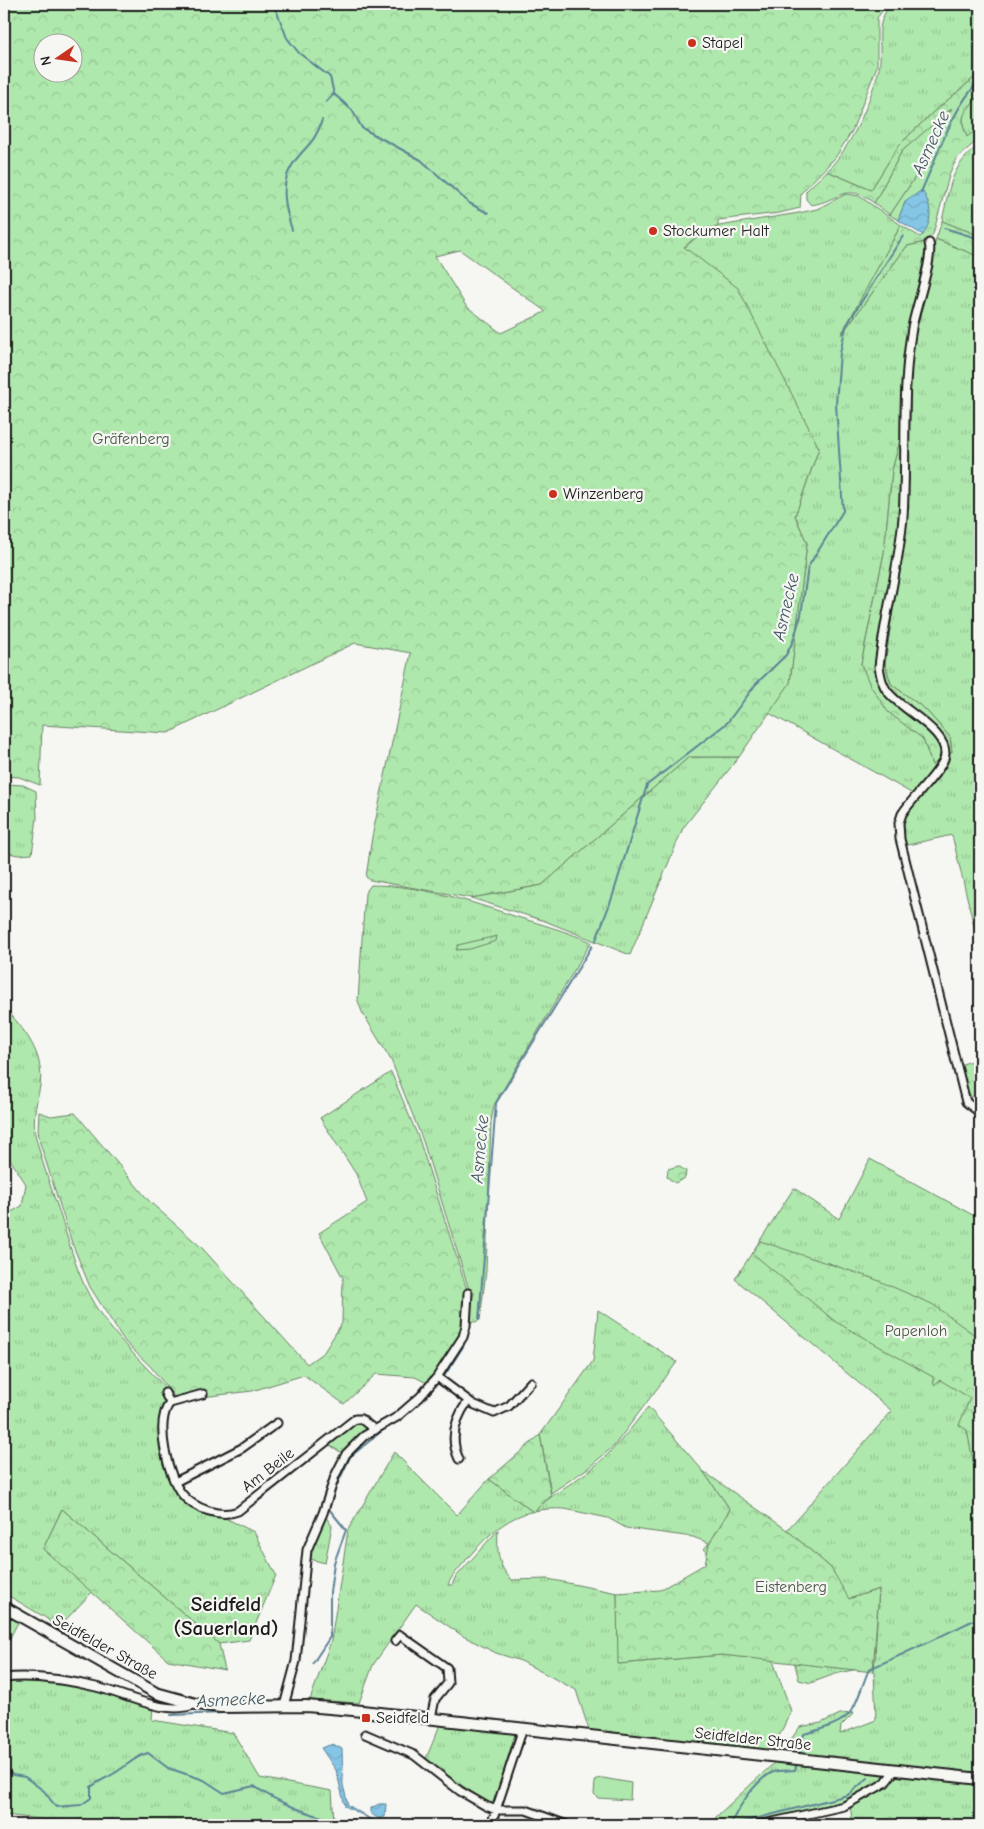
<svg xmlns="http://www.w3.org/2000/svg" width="984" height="1829" viewBox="0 0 984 1829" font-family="'Comic Neue',sans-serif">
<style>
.grass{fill:url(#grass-tufts);stroke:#668264;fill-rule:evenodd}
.forest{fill:url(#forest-crowns);stroke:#668264;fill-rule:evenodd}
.garden{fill:#afe8ad;stroke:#668264}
.water{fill:url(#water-waves);stroke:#5b8295}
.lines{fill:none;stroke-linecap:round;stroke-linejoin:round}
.stream{stroke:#5b8295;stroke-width:2}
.street-casing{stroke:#1c1c1c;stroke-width:11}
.secondary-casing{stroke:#1c1c1c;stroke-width:14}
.street{stroke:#f6f6f2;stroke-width:7}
.secondary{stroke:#f6f6f2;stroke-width:10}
.poi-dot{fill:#c8321e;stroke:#f6f6f2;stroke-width:2}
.labels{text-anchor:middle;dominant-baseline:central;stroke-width:4.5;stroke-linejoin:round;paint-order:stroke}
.poi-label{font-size:16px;fill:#1c1c1c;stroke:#f6f6f2;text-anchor:start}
.park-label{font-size:16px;fill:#485948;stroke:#f6f6f2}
.street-label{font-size:16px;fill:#1c1c1c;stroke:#f6f6f2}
.water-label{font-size:18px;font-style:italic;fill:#415863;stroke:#f6f6f2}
.district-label{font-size:21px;font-weight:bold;fill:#1c1c1c;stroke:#f6f6f2}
</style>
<defs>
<pattern id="grass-tufts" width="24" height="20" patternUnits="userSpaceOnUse" patternTransform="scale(1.25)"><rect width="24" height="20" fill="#afe8ad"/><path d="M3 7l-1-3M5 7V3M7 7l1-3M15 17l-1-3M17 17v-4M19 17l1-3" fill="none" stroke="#96c694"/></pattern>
<pattern id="forest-crowns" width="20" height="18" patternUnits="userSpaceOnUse" patternTransform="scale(1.25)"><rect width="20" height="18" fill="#afe8ad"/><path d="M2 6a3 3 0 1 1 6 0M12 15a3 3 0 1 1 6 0" fill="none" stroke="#96c694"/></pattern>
<pattern id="water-waves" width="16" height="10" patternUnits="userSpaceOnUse" patternTransform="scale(1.25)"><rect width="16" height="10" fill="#85c6e6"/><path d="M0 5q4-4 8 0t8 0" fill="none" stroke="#72aac5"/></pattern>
</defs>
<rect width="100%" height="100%" fill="#f6f6f2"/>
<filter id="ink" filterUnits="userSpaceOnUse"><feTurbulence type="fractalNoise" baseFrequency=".02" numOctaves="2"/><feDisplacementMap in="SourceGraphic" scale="10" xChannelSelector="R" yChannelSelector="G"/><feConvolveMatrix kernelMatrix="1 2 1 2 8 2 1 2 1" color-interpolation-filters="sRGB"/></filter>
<g filter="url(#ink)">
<path class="grass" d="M892 4H980V73L931 114 899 145 871 190 827 171C853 144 867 109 878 73 885 48 871 24 892 4Z
M980 89V127L967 138C957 114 967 108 980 89Z
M953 106 914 179 890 215 874 203 902 151Z
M980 144V236L942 221C950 186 950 167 980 144Z
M846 194 859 196 901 225 844 331 907 246 925 242 929 247 910 324 902 406 901 436 892 471 884 553 861 664 888 711 923 739 932 765 940 761 913 794 769 713 790 682 807 543 795 516 819 448 684 248 707 228 799 213 817 209Z
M936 239 980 257V951L952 835 903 846 901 830 904 815 946 756 952 752 950 737 925 709 891 684 885 664 908 500 910 404 906 416 914 327Z
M689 757H739L683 828 630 955 545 921 471 898 542 885Z
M4 784 23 785 36 791 37 818 32 854 18 855 4 852Z
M371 885C420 885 469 901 514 916 540 924 566 931 591 942L494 1105 491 1122 486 1271 480 1320 475 1322 468 1321 470 1293 423 1141 391 1060 362 1012 358 1001 365 893Z
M4 1007C24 1029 45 1054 40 1086 36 1106 31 1122 37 1142 43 1166 52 1190 60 1214 68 1239 75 1266 86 1289 106 1331 142 1361 172 1395 148 1424 170 1464 180 1496L254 1532 276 1575 249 1640 219 1644 62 1509 43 1549 93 1591 57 1629 46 1618 4 1593V1216L22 1206 26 1184 4 1150Z
M980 1058V1108L967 1091 957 1066Z
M870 1159 980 1219V1341L933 1308 827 1262 936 1343 933 1377 966 1363 980 1438V1776L813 1757 794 1751 789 1747 791 1739 800 1727 821 1723 840 1714 854 1713 841 1726 840 1734 876 1720 874 1672 879 1589 849 1599 870 1666 835 1674 811 1683 799 1680 793 1657 773 1661 791 1711 772 1751 589 1730 576 1690 521 1661 496 1653 463 1636 416 1604 373 1665 359 1703 310 1700 331 1641 348 1530 394 1452 457 1515 489 1479 533 1512C551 1495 571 1484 590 1470 613 1452 630 1430 648 1407L703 1471 730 1509 713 1538 834 1573 831 1568 787 1530 892 1411 735 1279 794 1188 839 1219ZM565 1509 608 1518 626 1528 693 1537 709 1543 704 1549 758 1606 754 1658 722 1655 619 1664 617 1593 548 1579 512 1580C497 1566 497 1550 498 1530L455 1578 452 1585H448C451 1576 460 1568 466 1560 494 1527 519 1506 565 1509Z
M598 1310 677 1362 614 1446 588 1468 551 1493 540 1435 593 1361Z
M359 1422 369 1428 342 1453 328 1444Z
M326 1517 332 1526 325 1563 310 1559 318 1528Z
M4 1611 19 1620 6 1646H4Z
M25 1678 87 1687 153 1705 152 1720 233 1733 260 1778 332 1791 334 1822 370 1825H96L4 1815V1681Z
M440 1725 515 1734 493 1806 425 1761Z
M776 1761 884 1774V1781L848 1802 755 1825H713L716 1817Z
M900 1775 980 1783V1825H853L850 1806Z"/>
<path class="forest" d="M4 4H887L877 18V66L852 131 835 158 801 193 800 208 779 213 718 220V227L707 228 684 247 738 288 819 448 795 516 807 543 790 683 739 757H689L542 885 471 898 370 880 366 877 372 837 411 653 355 643 168 733 42 725 40 785 19 777 4 776ZM42 42H72V72H42ZM460 250 545 311V312L501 333 466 306 435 256Z
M980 73C980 78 982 85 980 90 972 112 955 109 967 137L980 127V138L958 157 950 172 933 234 925 242 907 246 841 335 901 225 920 237 923 235 905 202 898 220 890 215 914 179 952 108 902 151 874 203C846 181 839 201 811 205L806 199V191L827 171 871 190 899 145 931 114Z
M942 221 980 236V257L936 239Z
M910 401 908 500 885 664 891 684 925 709 950 737 952 752 932 765 923 739 888 712 870 685 861 664 884 553 892 471Z
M497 936 496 941 470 949 456 950 458 945Z
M391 1072 419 1139 468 1293 465 1326 455 1348 429 1384 415 1377 376 1374 344 1404 304 1375 252 1391 177 1400 151 1367 125 1342 90 1287 72 1243 40 1143 38 1130 39 1112 51 1116 75 1113 150 1202 202 1248 307 1364 324 1352 342 1323 343 1278 319 1233 367 1202 356 1174 320 1118Z
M678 1166 686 1171 685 1178 675 1183 667 1177 668 1169Z
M760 1241 872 1278 932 1304 980 1339V1498L967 1430 959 1425 970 1398 940 1380 934 1385 933 1377 836 1322 752 1253Z
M540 1435 551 1496 533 1512 489 1479Z
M703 1471 787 1530 831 1568 849 1599 879 1589 873 1672 722 1655 618 1664 617 1593 660 1590 705 1564 709 1544 730 1509Z
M62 1509 219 1644 225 1670 168 1660 43 1549Z"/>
<path class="garden" d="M603 1778 631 1783 630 1800 598 1798 594 1794 595 1782 597 1779Z"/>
<path class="water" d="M922 190C932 207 933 219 923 235L898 220 905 202Z
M333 1744 342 1749 343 1785 348 1805 380 1825H372L366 1817 345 1806 336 1770 321 1748Z
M379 1804H386L385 1817 380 1819 371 1814V1808Z"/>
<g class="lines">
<path class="stream" d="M272 4 277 12 287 38 299 53 330 77 334 94 352 110 362 128 421 160 469 203 488 213
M326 102 334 94
M921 192C938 155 951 110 980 80
M944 228 980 239
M292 230C286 211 280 187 290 169 300 149 315 146 322 120
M596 940 612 898 647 785 727 723 756 684 786 655 793 641 801 615 808 567 843 511 836 404 840 353 846 326 903 236
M479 1320 496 1103 592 946
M445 1375 464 1345
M424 1398 433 1389
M313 1663 330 1637V1592L334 1563 346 1530 329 1509 336 1487 350 1457 389 1425
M171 1715 273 1711
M799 1755 804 1734C856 1721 851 1714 869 1669 907 1653 943 1635 980 1617
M4 1768 13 1775 25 1777 44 1791 56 1807 81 1805 91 1798V1787C100 1780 109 1777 118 1771 129 1764 136 1756 148 1753L168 1768 204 1780 224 1793 254 1786C282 1806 314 1815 347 1825
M730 1825C738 1808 754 1782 771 1773 777 1770 788 1771 795 1770L797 1762
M731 1825 848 1795 868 1778"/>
<g class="street-casing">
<path id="street" d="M929 243C934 257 915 309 912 328 901 391 907 454 903 517 899 568 884 617 879 667 881 677 882 685 888 692 901 710 953 733 944 759 938 775 912 798 902 814L899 823 900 839 966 1102 980 1113
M437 1377 473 1404 494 1413 509 1406 531 1382
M165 1393 170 1403C154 1421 168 1478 182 1494 194 1509 221 1518 238 1511L355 1419H361L375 1430
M170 1403 203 1394
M459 1459C449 1438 455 1419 468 1401
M175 1482 242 1448 277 1423
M395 1641 400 1635 447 1668 448 1683 435 1699 431 1718
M4 1678C33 1675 67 1680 96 1687 126 1694 166 1717 196 1704
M284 1706 296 1661 307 1550 323 1513 335 1476 346 1454 364 1436 397 1417 420 1397 437 1377 463 1337 466 1326 468 1293
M365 1734 414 1755 460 1791 486 1806 496 1810H526L567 1825
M491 1825 523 1728
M759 1825 844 1806 885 1783 895 1770"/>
</g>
<g class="secondary-casing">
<path id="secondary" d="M4 1607 156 1693 196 1704 220 1707 306 1706 353 1710 980 1779"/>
</g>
<use href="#street" class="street"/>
<use href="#secondary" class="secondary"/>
</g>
</g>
<g class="poi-dot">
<circle cx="692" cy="43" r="5"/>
<circle cx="653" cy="231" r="5"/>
<circle cx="553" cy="494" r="5"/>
<rect x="361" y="1713" width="10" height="10" rx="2.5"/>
</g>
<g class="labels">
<g class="poi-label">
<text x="702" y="43">Stapel</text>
<text x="663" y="231">Stockumer Halt</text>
<text x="563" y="494">Winzenberg</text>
<text x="376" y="1718">Seidfeld</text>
</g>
<g class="park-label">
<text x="131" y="439">Gräfenberg</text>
<text x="916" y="1331">Papenloh</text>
<text x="791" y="1587">Eistenberg</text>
</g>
<g class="street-label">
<text transform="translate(268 1470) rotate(-38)">Am Beile</text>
<text transform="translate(105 1647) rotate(29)">Seidfelder Straße</text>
<text transform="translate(753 1739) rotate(6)">Seidfelder Straße</text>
</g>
<g class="water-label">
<text transform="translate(931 143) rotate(-66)">Asmecke</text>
<text transform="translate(786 607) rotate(-77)">Asmecke</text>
<text transform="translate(480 1149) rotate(-85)">Asmecke</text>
<text transform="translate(231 1700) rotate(-3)">Asmecke</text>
</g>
<g class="district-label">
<text x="226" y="1604">Seidfeld<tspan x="226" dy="24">(Sauerland)</tspan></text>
</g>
</g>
<rect width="984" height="1829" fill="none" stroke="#f6f6f2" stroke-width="20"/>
<rect x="10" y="10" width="964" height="1809" fill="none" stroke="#1c1c1c" stroke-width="2" filter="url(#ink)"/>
<g transform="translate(58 58) rotate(257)"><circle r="24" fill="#f6f6f2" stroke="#9f9f9c"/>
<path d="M0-4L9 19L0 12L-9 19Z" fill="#c8321e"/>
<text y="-8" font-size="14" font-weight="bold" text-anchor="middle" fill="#1c1c1c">N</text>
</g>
</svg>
